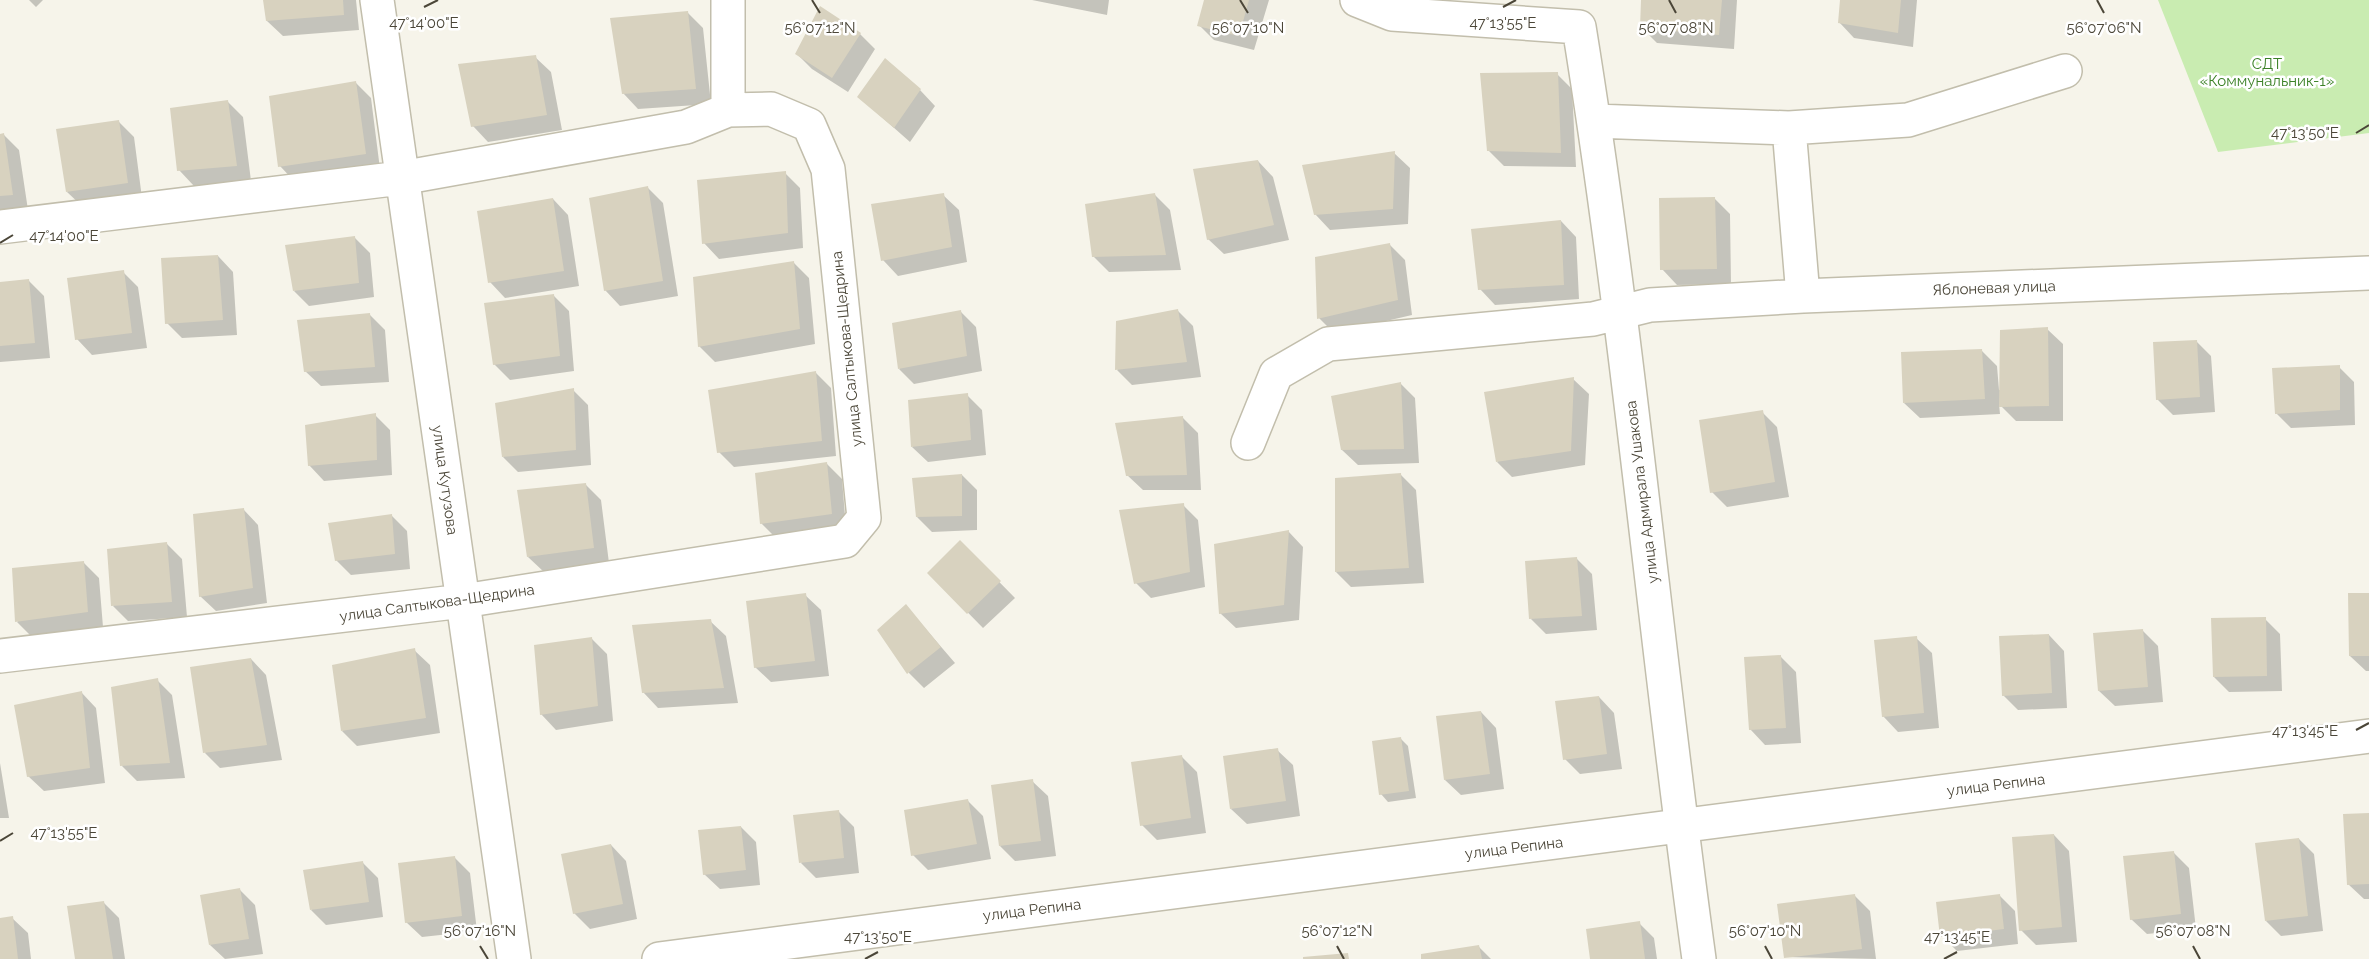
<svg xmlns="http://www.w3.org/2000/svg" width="2369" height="959" viewBox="0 0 2369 959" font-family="Raleway,sans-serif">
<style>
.green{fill:#c9ecb1}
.shadow{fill:#0003}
.building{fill:#d8d2bf}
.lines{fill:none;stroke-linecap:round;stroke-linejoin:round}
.minor-casing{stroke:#c2beac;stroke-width:36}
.minor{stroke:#fff;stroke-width:33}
.ticks{fill:none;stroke:#4b4638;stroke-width:2}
.labels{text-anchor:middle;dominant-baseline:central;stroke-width:5;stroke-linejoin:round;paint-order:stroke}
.park-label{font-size:15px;fill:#3b8126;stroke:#fff}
.street-label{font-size:15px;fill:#4b4638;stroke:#fff}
.ticks-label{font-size:15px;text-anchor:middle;fill:#4b4638;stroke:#fff;stroke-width:5;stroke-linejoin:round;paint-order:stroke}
</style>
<rect width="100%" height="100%" fill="#f6f4ea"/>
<path class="green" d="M2158 0H2369V133L2218 152Z"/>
<path class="shadow" d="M29 0H43L36 7Z
M265 0H356L359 30 283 36 267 21Z
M1032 0H1109L1107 15Z
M1206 0H1269L1254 50 1214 40 1199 25Z
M1642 0H1737L1734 49 1657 43 1642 28Z
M1841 0H1917L1913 47 1854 38 1839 22Z
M688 13 703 28 711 104 638 109 623 93Z
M860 34 875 49 848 92 812 69 797 54Z
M535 57 551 72 562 130 488 142 473 126Z
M1557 74 1572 89 1576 167 1504 166 1489 151Z
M356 83 371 98 380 169 295 182 280 166Z
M920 90 935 106 910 142 859 97Z
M228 102 243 117 251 181 194 186 179 170Z
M119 122 134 137 142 198 83 207 67 192Z
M0 135H4L19 150 28 210 0 213Z
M1394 153 1410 168 1408 224 1330 230 1315 214Z
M1258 161 1273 177 1289 240 1224 254 1208 239Z
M785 173 800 188 803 248 719 259 704 243Z
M647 187 663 203 678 296 620 306 605 290Z
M1154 194 1170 210 1181 270 1109 272 1093 256Z
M943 195 959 210 967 262 898 276 883 260Z
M553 199 568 215 579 286 505 298 490 282Z
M1715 199 1730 214 1731 284 1677 285 1662 269Z
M1561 221 1576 237 1579 299 1495 305 1480 289Z
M355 238 370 253 374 297 309 306 294 291Z
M1389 244 1405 260 1412 315 1334 333 1319 318Z
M218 256 233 272 237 335 182 338 167 323Z
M794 263 809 278 815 344 715 362 699 346Z
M123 272 138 287 147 348 92 355 77 339Z
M29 281 44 296 50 358 0 362V284Z
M554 296 569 311 574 371 510 380 494 364Z
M1177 310 1193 326 1201 377 1132 385 1117 370Z
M961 312 976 327 982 371 914 384 899 369Z
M369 314 385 330 389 382 321 386 305 371Z
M2047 329 2063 344V421H2016L1999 404 2000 414 1920 418 1904 403 1982 351 1997 366 1999 390H2001Z
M2196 341 2211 356 2215 412 2173 415 2157 399Z
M2339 367 2354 382 2355 425 2291 428 2276 413Z
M816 373 831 388 836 456 734 467 719 452Z
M1573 379 1589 394 1585 465 1512 477 1497 462Z
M1400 383 1415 398 1419 463 1358 465 1342 450Z
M573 390 588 405 591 465 518 472 503 457Z
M967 395 982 410 986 455 928 462 912 447Z
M1762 412 1777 427 1789 497 1727 507 1712 492Z
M375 415 390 430 392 475 324 481 309 465Z
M1183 418 1198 433 1201 490H1143L1127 475Z
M827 464 842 479 846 528 776 538 761 523Z
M962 475 977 490V530L932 532 917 517Z
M1401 475 1416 490 1424 583 1351 587 1336 572Z
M585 484 601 500 609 563 544 572 528 557Z
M1183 505 1198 520 1205 587 1151 598 1136 583Z
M243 509 258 525 267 603 216 611 200 596Z
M391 515 407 531 410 569 351 575 336 560Z
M1288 531 1303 547 1299 620 1236 628 1220 613Z
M960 542 1015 598 983 628 929 573Z
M167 544 182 559 187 617 128 621 113 606Z
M1577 559 1592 574 1597 630 1546 634 1531 619Z
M84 563 99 578 103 627 32 637 17 622Z
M805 595 821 610 829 676 771 682 755 667Z
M2369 595V671H2366L2350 656Z
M906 606 955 663 924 688 909 673Z
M2265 619 2280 634 2282 691 2229 692 2214 677Z
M710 621 726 636 738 703 658 708 643 692Z
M2142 630 2158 646 2163 702 2115 706 2099 691Z
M2049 635 2064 651 2067 708 2018 710 2003 695Z
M1916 638 1932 653 1939 728 1898 732 1883 716Z
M592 639 607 654 613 721 556 730 541 714Z
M414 650 430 665 440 733 357 746 342 731Z
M1781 657 1796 672 1801 743 1765 745 1750 729Z
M251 659 266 675 282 760 220 768 205 753Z
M157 680 172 695 185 778 137 781 122 766Z
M81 692 96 708 105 783 44 791 28 776Z
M1599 697 1614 713 1622 769 1580 774 1565 759Z
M1481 712 1496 728 1504 789 1461 795 1445 780Z
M1400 738 1408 746 1416 798 1388 802 1381 794Z
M1277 750 1293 765 1300 816 1247 824 1231 809Z
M1182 757 1197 772 1206 833 1157 840 1142 825Z
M0 763 9 818H0Z
M1032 781 1048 796 1056 856 1015 861 1000 846Z
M968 801 983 816 991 859 928 870 913 855Z
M838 811 854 827 859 873 816 878 801 863Z
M2369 814V899H2364L2348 884Z
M741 827 756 842 760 885 720 889 704 874Z
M2054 835 2069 851 2077 942 2036 945 2021 930Z
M2299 839 2314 854 2323 931 2281 936 2266 921Z
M611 845 626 861 637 919 590 929 574 913Z
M2174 853 2189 868 2196 929 2147 934 2131 919Z
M455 858 470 873 477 931 422 937 406 922Z
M363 863 378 878 383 917 326 925 311 910Z
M240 890 255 905 263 954 225 959 210 945Z
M1999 895 2015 911 2018 944 1957 951 1942 936Z
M1855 896 1870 911 1876 959 1786 957Z
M103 902 119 918 125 959H76Z
M12 918 28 933 31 959H0V919Z
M1639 923 1654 938 1657 959H1592Z
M1479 947 1491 959H1423Z"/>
<path class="building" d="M263 0H343L344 15 266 21Z
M1204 0H1249L1239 36 1197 26Z
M1641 0H1722L1719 35 1640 28Z
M1840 0H1901L1898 33 1838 23Z
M820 6 861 33 832 78 795 54Z
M688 11 696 89 622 94 610 18Z
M536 55 547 115 471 127 458 64Z
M885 58 921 89 894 128 857 97Z
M1558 72 1561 153 1487 151 1480 73Z
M356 81 366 154 278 167 269 96Z
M228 100 237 166 177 171 170 108Z
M119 120 128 183 66 192 56 129Z
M4 133 13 195 0 196V134Z
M1395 151 1393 209 1314 215 1302 165Z
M1258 160 1274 225 1207 240 1193 169Z
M786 171 788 233 702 244 697 180Z
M648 186 663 281 604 291 589 198Z
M944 193 952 247 881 261 871 204Z
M1155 193 1166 255 1092 257 1085 204Z
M1715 197 1717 269 1660 270 1659 198Z
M553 198 564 271 488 283 477 211Z
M1561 220 1564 285 1478 290 1471 229Z
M355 236 359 283 293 291 285 245Z
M1390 243 1398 300 1317 319 1315 257Z
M218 255 223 320 165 324 161 258Z
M794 261 800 329 698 347 693 277Z
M124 270 132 333 75 340 67 278Z
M29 279 35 343 0 346V282Z
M554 294 560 356 493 365 484 303Z
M1178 309 1187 362 1115 370 1116 321Z
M961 310 967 356 898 369 892 323Z
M370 313 375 367 304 372 297 320Z
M2048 327 2049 406 1999 407 2000 330Z
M2197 340 2200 397 2156 400 2153 342Z
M1982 349 1985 399 1903 403 1901 352Z
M2340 365V410L2275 414 2272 368Z
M816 371 822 441 717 453 708 390Z
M1574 377 1571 451 1496 462 1484 392Z
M1401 382 1404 449 1341 450 1331 396Z
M574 388 576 450 502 457 495 403Z
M968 393 971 440 911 447 908 400Z
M1763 410 1775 482 1710 493 1699 420Z
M376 413 377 460 308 466 305 425Z
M1183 416 1187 475 1126 476 1115 423Z
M827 462 832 514 760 524 755 473Z
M1401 473 1409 568 1335 572V478Z
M962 474V516L916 517 912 478Z
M586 483 594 548 527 557 517 490Z
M1184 503 1190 572 1134 584 1119 510Z
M244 508 253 588 199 597 193 514Z
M392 514 395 554 335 561 328 523Z
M1289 530 1284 605 1219 614 1214 544Z
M960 540 1001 581 967 614 927 573Z
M167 542 172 602 111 606 107 549Z
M1577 557 1582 616 1529 619 1525 561Z
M84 561 88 612 15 622 12 568Z
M806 593 815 661 754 668 746 601Z
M2348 593H2369V656H2349Z
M906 604 941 647 907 674 877 630Z
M2266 617 2267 676 2213 677 2211 618Z
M711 619 724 688 642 693 632 625Z
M2143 629 2148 687 2098 691 2093 633Z
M2049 634 2052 693 2002 696 1999 636Z
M1917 636 1924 713 1882 717 1874 640Z
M592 637 598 706 540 715 534 645Z
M415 648 426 718 341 731 332 665Z
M1781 655 1786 728 1749 730 1744 657Z
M251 658 267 745 203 753 190 667Z
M158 678 170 763 120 766 111 687Z
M82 691 90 768 27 777 14 705Z
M1599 696 1607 754 1563 760 1555 701Z
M1481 711 1490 774 1444 780 1436 716Z
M1401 737 1409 791 1379 795 1372 741Z
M1278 748 1286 801 1230 809 1223 756Z
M1182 755 1191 818 1140 826 1131 762Z
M1033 779 1041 841 999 846 991 785Z
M968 799 977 844 911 856 904 810Z
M839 810 844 858 799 863 793 815Z
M2369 813V884L2347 885 2343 814Z
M741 826 746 870 703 875 698 830Z
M2054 834 2062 927 2019 931 2012 837Z
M2299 838 2308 916 2265 921 2255 843Z
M611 844 623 904 573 914 561 854Z
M2174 851 2181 914 2130 920 2123 856Z
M455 856 462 916 405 923 398 863Z
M363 861 369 902 310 910 303 870Z
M240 888 249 939 209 945 200 895Z
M1855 894 1862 949 1784 958 1777 904Z
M2000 894 2004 929 1940 937 1936 902Z
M104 901 113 959H75L67 906Z
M13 916 18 959H0V918Z
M1640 921 1645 959H1590L1586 929Z
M1479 945 1482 959H1421V954Z
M1348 953 1349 959H1303V957Z"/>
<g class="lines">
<g class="minor-casing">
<path id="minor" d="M377 0 514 959
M1357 0 1392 14 1579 27C1629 336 1656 648 1699 959
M728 110V0
M1594 121 1789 128 1908 120 2065 71
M1789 128 1803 296
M0 227 401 178 686 127 728 110 771 109 809 125 828 169 864 518 845 541 463 601 0 656
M1248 443 1276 374 1328 344 1593 319 1650 305 1803 296 2369 273
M659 959 2369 736"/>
</g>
<use href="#minor" class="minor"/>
</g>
<path class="ticks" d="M812 0 820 13M1240 0 1248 13M1669 0 1676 13M2097 0 2104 13M424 7 438 0M1503 7 1516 0M2356 133 2369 125M0 243 13 235M2356 730 2369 723M0 841 13 833M480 946 488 959M1337 946 1344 959M1765 946 1772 959M2193 946 2200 959M865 959 878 952M1944 959 1957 952"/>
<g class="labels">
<g class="park-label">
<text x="2267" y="64">СДТ<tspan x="2267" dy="17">«Коммунальник-1»</tspan></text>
</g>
<g class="street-label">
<text transform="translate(1994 288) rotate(-2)">Яблоневая улица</text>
<text transform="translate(847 349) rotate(-96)">улица Салтыкова-Щедрина</text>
<text transform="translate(445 480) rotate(82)">улица Кутузова</text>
<text transform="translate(1642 492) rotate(-97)">улица Адмирала Ушакова</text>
<text transform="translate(437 603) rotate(-8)">улица Салтыкова-Щедрина</text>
<text transform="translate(1996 785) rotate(-7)">улица Репина</text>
<text transform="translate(1514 848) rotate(-7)">улица Репина</text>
<text transform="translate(1032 910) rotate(-7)">улица Репина</text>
</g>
</g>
<g class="ticks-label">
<text x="424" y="28">47°14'00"E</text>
<text x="1503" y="28">47°13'55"E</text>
<text x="820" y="33">56°07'12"N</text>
<text x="1248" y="33">56°07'10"N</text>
<text x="1676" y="33">56°07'08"N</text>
<text x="2104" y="33">56°07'06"N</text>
<text x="2305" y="138">47°13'50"E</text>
<text x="64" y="241">47°14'00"E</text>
<text x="2305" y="736">47°13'45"E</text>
<text x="64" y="838">47°13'55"E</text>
<text x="480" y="936">56°07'16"N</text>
<text x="1337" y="936">56°07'12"N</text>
<text x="1765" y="936">56°07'10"N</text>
<text x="2193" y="936">56°07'08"N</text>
<text x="878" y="942">47°13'50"E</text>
<text x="1957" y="942">47°13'45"E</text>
</g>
</svg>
